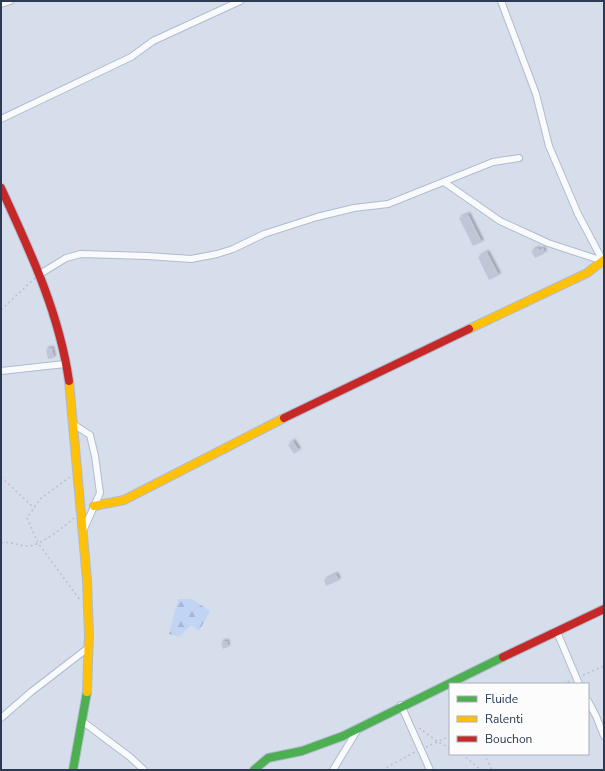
<svg xmlns="http://www.w3.org/2000/svg" width="605" height="771" viewBox="0 0 605 771" font-family="'Nunito Sans',sans-serif">
<style>
.forest{fill:url(#forest-firs)}
.building{fill:#c0c6d8;filter:url(#shadow)}
.lines{fill:none;stroke-linecap:round;stroke-linejoin:round}
.street-casing{stroke:#b1bbcd;stroke-width:8}
.fast-casing{stroke:#b1bbcd;stroke-width:10}
.slow-casing{stroke:#b1bbcd;stroke-width:10}
.jam-casing{stroke:#b1bbcd;stroke-width:10}
.path{stroke:#bcbfc9;stroke-width:1.5;stroke-dasharray:2 3;stroke-linecap:butt}
.street{stroke:#f9fafc;stroke-width:6}
.fast{stroke:#4caf50;stroke-width:8}
.slow{stroke:#ffc107;stroke-width:8}
.jam{stroke:#c62828;stroke-width:8}
</style>
<defs>
<pattern id="forest-firs" width="22" height="20" patternUnits="userSpaceOnUse"><rect width="22" height="20" fill="#c2d4f4"/><path d="M5 1l3.5 6h-7zM16 11l3.5 6h-7z" fill="#a7b7d3"/></pattern>
<filter id="shadow"><feDropShadow dx="2" dy="-2" stdDeviation="1" flood-color="#0004"/></filter>
</defs>
<rect width="100%" height="100%" fill="#d6deec"/>
<path class="forest" d="M178 599H192L210 611 199 631 191 625 179 637 169 634Z"/>
<path class="building" d="M468 214 482 242 473 246 459 218Z
M538 248 539 250 543 248 545 253 535 258 531 251Z
M487 252 499 275 489 280 478 257Z
M52 348 54 358 48 359 46 349Z
M293 441 299 450 294 454 288 445Z
M336 574 339 580 326 586 324 580Z
M227 641 228 647 223 649 221 642Z"/>
<g class="lines">
<g class="street-casing">
<path id="street" d="M501 1 536 94 549 146 578 214 604 263
M1 4 10 1
M1 119 131 57 153 41 240 1
M444 182 500 221 548 243 603 261
M40 274 66 258 81 254 148 256 191 259 217 254 233 249 264 234 317 217 354 208 388 204 493 162 519 158
M1 371 65 364
M73 424 90 435 95 456 100 493 84 529
M557 632 579 684
M588 701 596 716 604 736
M401 705 430 770
M1 718 31 692 88 648
M82 721 130 757 144 770
M333 770 358 729"/>
</g>
<g class="fast-casing">
<path id="fast" d="M73 770 87 692
M254 770 268 758 302 751 343 736 503 657"/>
</g>
<g class="slow-casing">
<path id="slow" d="M469 329 587 273 604 260
M69 381 87 580 89 635 87 692
M94 506 124 500 284 418"/>
</g>
<g class="jam-casing">
<path id="jam" d="M1 188C30 251 59 312 69 381
M284 418 469 329
M503 657 604 609"/>
</g>
<path class="path" d="M1 310 35 278
M1 477 34 508
M70 477 40 499 27 518 38 543 80 600
M1 543C9 541 17 545 26 546 40 547 63 527 74 518
M583 675 604 666
M563 684 570 681
M419 728 438 742 450 748
M426 747 450 736
M462 754 481 770
M484 754 492 770
M382 770 415 752"/>
<use href="#street" class="street"/>
<use href="#fast" class="fast"/>
<use href="#slow" class="slow"/>
<use href="#jam" class="jam"/>
</g>
<rect width="605" height="771" fill="none" stroke="#2c3a54" stroke-width="4"/>
<rect x="449" y="683" width="140" height="72" fill="#fcfcfc" stroke="#a9aeb9"/>
<rect x="457" y="696" width="20" height="6" fill="#4caf50" stroke="#a9aeb9"/>
<text x="485" y="703" font-size="12" fill="#2c3a54">Fluide</text>
<rect x="457" y="716" width="20" height="6" fill="#ffc107" stroke="#a9aeb9"/>
<text x="485" y="723" font-size="12" fill="#2c3a54">Ralenti</text>
<rect x="457" y="736" width="20" height="6" fill="#c62828" stroke="#a9aeb9"/>
<text x="485" y="743" font-size="12" fill="#2c3a54">Bouchon</text>
</svg>
